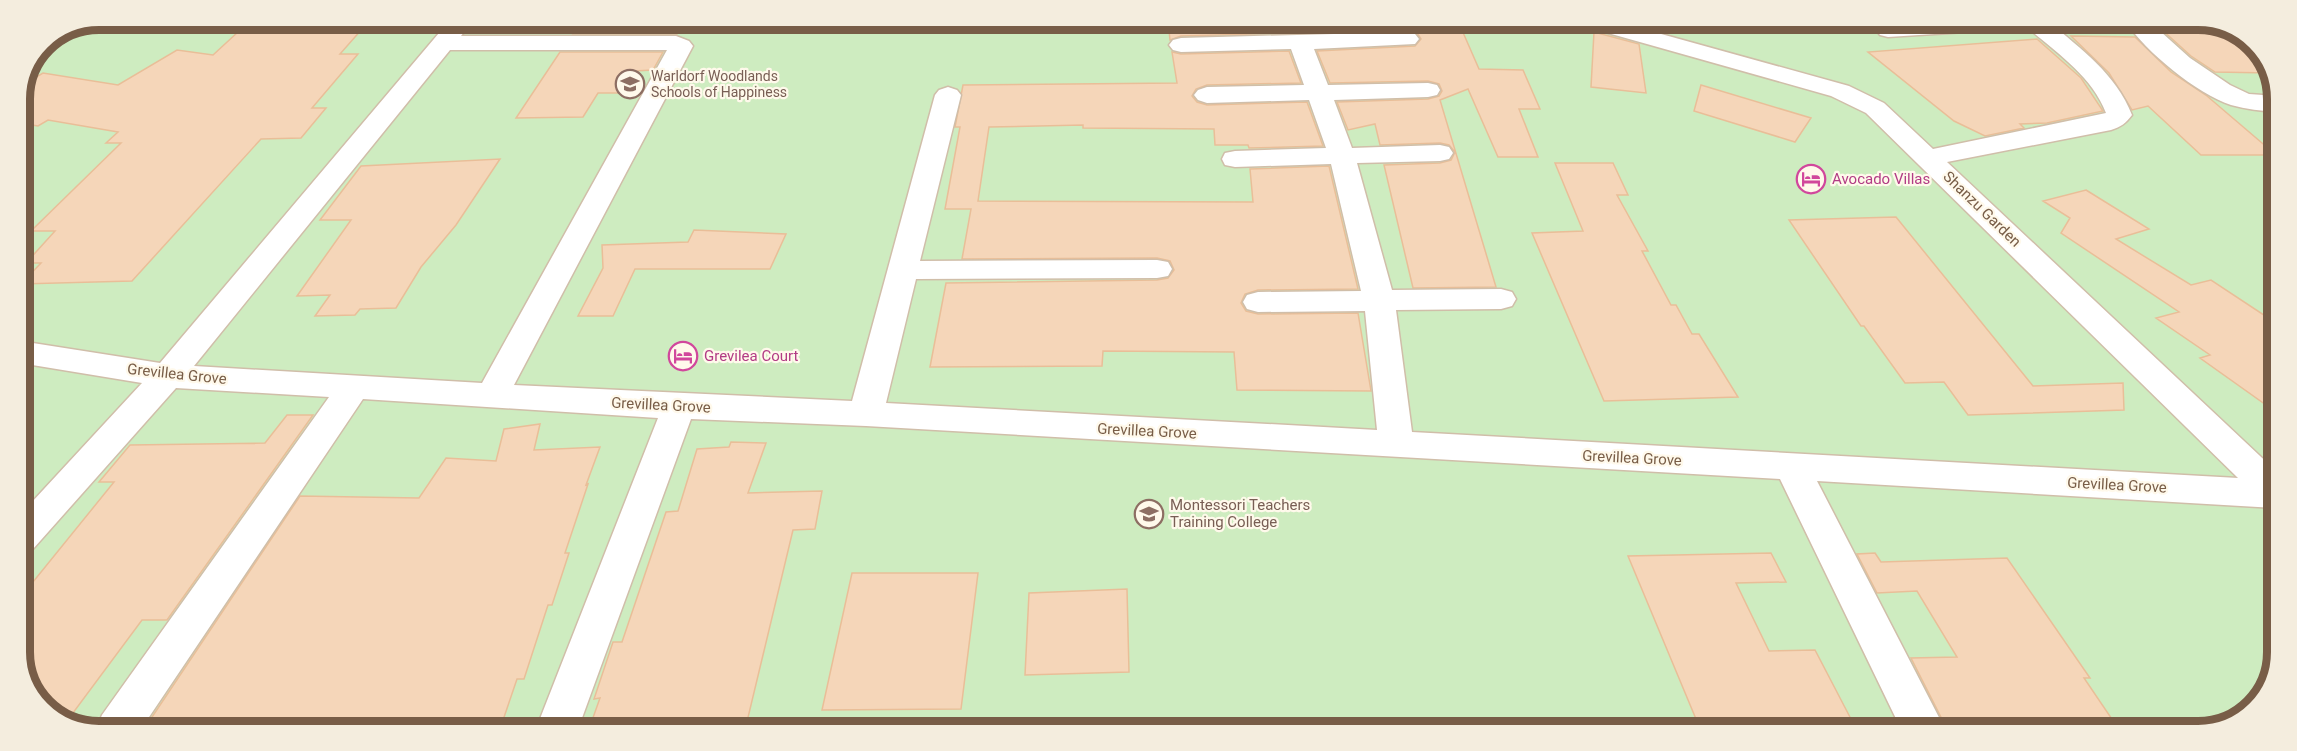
<svg xmlns="http://www.w3.org/2000/svg" width="2297" height="751" viewBox="0 0 2297 751" font-family="Roboto,sans-serif">
<style>
.green{fill:#ceecc0}
.building{fill:#f5d6b9;stroke:#e9be98;stroke-width:1.5}
.lines{fill:none;stroke-linecap:round;stroke-linejoin:round}
.minor-casing{stroke:#d0bea9;stroke-width:3}
.minor{fill:#fff;fill-rule:evenodd}
.labels{text-anchor:middle;dominant-baseline:central;stroke-width:4.5;stroke-linejoin:round;paint-order:stroke}
.far-education-label{font-size:14px;fill:#785e54;stroke:#fff9eb;text-anchor:start}
.hotel-label{font-size:15px;fill:#b23c85;stroke:#fff9eb;text-anchor:start}
.street-label{font-size:15px;fill:#785d47;stroke:#fff9eb}
.education-label{font-size:15px;fill:#785e54;stroke:#fff9eb;text-anchor:start}
.rim{fill:none;stroke:#785d47;stroke-width:8}
</style>
<rect width="100%" height="100%" fill="#fef6e3"/>
<path class="green" d="M99 20 2219 22 2258 47 2277 94 2275 673 2247 715 2198 731 78 729 36 701 20 657V99L43 43Z"/>
<path class="building" d="M251 20H370L340 54H358L312 108H326L301 138 261 139 132 281 21 284 41 263H26L55 231H31L121 143H106L118 132 48 120 38 126 20 123V99L26 83 43 73 118 85 177 50 213 55Z
M582 20H685L677 34H573Z
M1168 21H1458L1479 69 1523 70 1540 109H1519L1538 157H1498L1468 89 1440 100 1496 287 1413 288 1384 165 1440 163 1451 160 1455 152 1449 145 1440 143 1380 145 1375 124 1348 130 1337 102 1428 99 1439 96 1442 91 1439 84 1428 81 1330 83 1317 51 1415 46 1421 39 1417 33 1407 30 1181 36 1170 40Z
M2160 28H2228L2259 49 2269 73 2215 72 2191 56Z
M1594 32 1639 44 1646 93 1591 87Z
M2071 36 2135 37 2171 72 2207 96 2276 155H2201L2148 106 2132 110 2109 73Z
M2037 39 2081 78 2103 111 2047 123 2020 124 2024 128 1985 136 1954 121 1868 52Z
M1289 51 1301 83 1207 85 1196 89 1192 96 1197 102 1207 105 1307 102 1323 146 1249 148 1248 145H1215L1214 129 1083 128V125L989 127 978 201 1253 202 1250 169 1329 166 1358 289 1258 290 1245 294 1241 303 1246 311 1258 314 1358 313 1371 391 1237 390 1234 352 1103 351 1102 366 930 367 946 283 1157 280 1168 278 1174 270 1170 261 1157 258 962 259 971 209H945L960 127H955L963 85 1177 83 1172 52 1181 54Z
M560 52H663L653 70 634 71 621 93H598L583 117 516 118Z
M1701 85 1811 118 1795 142 1694 111Z
M500 159 456 225 421 267 396 308 360 309 355 315 315 316 330 295 297 296 351 220H320L361 166Z
M1555 163H1613L1628 195H1617L1648 251H1642L1671 305H1676L1692 334H1699L1738 397 1604 401 1532 233 1583 231Z
M2086 190 2149 229 2116 239 2191 285 2211 280 2276 323V412L2200 358 2210 355 2156 318 2179 312 2061 233 2070 218 2043 201Z
M1896 217 2033 386 2123 383 2124 410 1968 415 1944 382 1905 383 1864 326H1861L1789 220Z
M694 230 786 234 770 269H635L613 316H578L603 268 602 245 688 242Z
M287 415H313L167 620H142L67 721 39 702 20 657V598L114 482H99L130 445 265 443Z
M540 424 534 450 600 447 586 485 588 484 565 553H569L552 605H548L524 679H517L500 729H144L300 496 419 498 446 458 496 461 504 429Z
M731 442 766 443 748 493 822 491 815 529 793 530 745 730 589 729 600 698 594 699 613 642H622L666 512 678 511 697 449 729 447Z
M1771 553 1786 582 1736 583 1769 651 1815 650 1852 721 1799 723 1803 731H1701L1628 556Z
M1875 553 1881 562 2007 558 2090 678H2084L2120 731H1948L1911 658 1957 657 1917 591 1877 593 1857 554Z
M852 573H978L961 709 822 710Z
M1127 589 1129 672 1025 675 1029 593Z"/>
<g class="lines">
<g class="minor-casing">
<path id="minor" d="M450 20H473L461 36H676L689 41 693 46 514 385 852 401 935 95 939 90 948 87 957 90 961 95 920 261 1157 260 1168 262 1172 269 1168 276 1157 278 916 279 886 403 1377 430 1365 311 1258 312 1247 309 1243 302 1247 295 1258 292 1361 291 1331 164 1235 167 1225 165 1222 159 1225 153 1235 151 1326 148 1309 100 1207 103 1198 100 1194 95 1198 90 1207 87 1304 85 1291 49 1181 52 1173 50 1169 45 1173 40 1181 38 1407 32 1415 34 1419 39 1415 44 1314 49 1328 85 1428 83 1437 85 1440 90 1437 95 1428 97 1334 100 1352 148 1440 145 1449 147 1453 153 1449 159 1440 161 1357 163 1392 290 1501 289 1512 292 1516 299 1512 306 1501 309 1396 310 1412 432 2238 478 1866 113 1831 96 1583 26 1580 21 1618 22 1849 86 1884 103 1933 149 2106 113C2092 76 2057 53 2028 28L1888 37 1880 35 1876 30 1880 25 1907 22H2049C2081 49 2116 74 2132 115 2126 123 2121 127 2111 130L1947 162 2276 471 2275 508 1817 481 1946 731H1902L1780 479 866 426 691 419 578 729H536L658 418 363 399 141 729H96L102 715 329 397 176 388 33 549 20 554V515L142 383 20 363V341L160 363ZM450 50H667L482 383 194 366Z
M2126 22H2150L2190 58 2230 85 2249 94 2277 96V112C2262 111 2246 109 2231 105 2196 93 2146 52 2126 22Z"/>
</g>
<use href="#minor" class="minor"/>
</g>
<defs>
<g id="school-ring" transform="scale(1.5)"><circle r="9.5" fill="#fff9eb" stroke="#8d6e63" stroke-width="1.5"/><path d="M0-5L7-2L0 1L-7-2ZM-4 1L0 2.5L4 1V4Q0 6-4 4Z" fill="#8d6e63"/></g>
<g id="hotel-ring" transform="scale(1.5)"><circle r="9.5" fill="#fff9eb" stroke="#d1479c" stroke-width="1.5"/><path d="M-6-4.5h1.5V1H6V5H4.5V3h-9V5H-6ZM-4 0a1.8 1.8 0 1 1 3.6 0ZM.5 0V-2.5h3Q6-2.5 6 0Z" fill="#d1479c"/></g>
<g id="university-ring" transform="scale(1.5)"><circle r="9.5" fill="#fff9eb" stroke="#8d6e63" stroke-width="1.5"/><path d="M0-5L7-2L0 1L-7-2ZM-4 1L0 2.5L4 1V4Q0 6-4 4Z" fill="#8d6e63"/></g>
</defs>
<g fill-rule="evenodd">
<use href="#school-ring" x="630" y="84"/>
<use href="#hotel-ring" x="1811" y="179"/>
<use href="#hotel-ring" x="683" y="356"/>
<use href="#university-ring" x="1149" y="514"/>
</g>
<g class="labels">
<g class="far-education-label">
<text x="651" y="76">Warldorf Woodlands<tspan x="651" dy="16">Schools of Happiness</tspan></text>
</g>
<g class="hotel-label">
<text x="1832" y="179">Avocado Villas</text>
<text x="704" y="356">Grevilea Court</text>
</g>
<g class="street-label">
<text transform="translate(1982 209) rotate(44)">Shanzu Garden</text>
<text transform="translate(177 374) rotate(6)">Grevillea Grove</text>
<text transform="translate(661 405) rotate(3)">Grevillea Grove</text>
<text transform="translate(1147 431) rotate(3)">Grevillea Grove</text>
<text transform="translate(1632 458) rotate(3)">Grevillea Grove</text>
<text transform="translate(2117 485) rotate(3)">Grevillea Grove</text>
</g>
<g class="education-label">
<text x="1170" y="505">Montessori Teachers<tspan x="1170" dy="17">Training College</tspan></text>
</g>
</g>
<path d="M0 0H2297V751H0ZM99 30H2198A69 69 0 0 1 2267 99V652A69 69 0 0 1 2198 721H99A69 69 0 0 1 30 652V99A69 69 0 0 1 99 30Z" fill="#f4edde" fill-rule="evenodd"/>
<path class="rim" d="M99 30H2198A69 69 0 0 1 2267 99V652A69 69 0 0 1 2198 721H99A69 69 0 0 1 30 652V99A69 69 0 0 1 99 30Z"/>
</svg>
